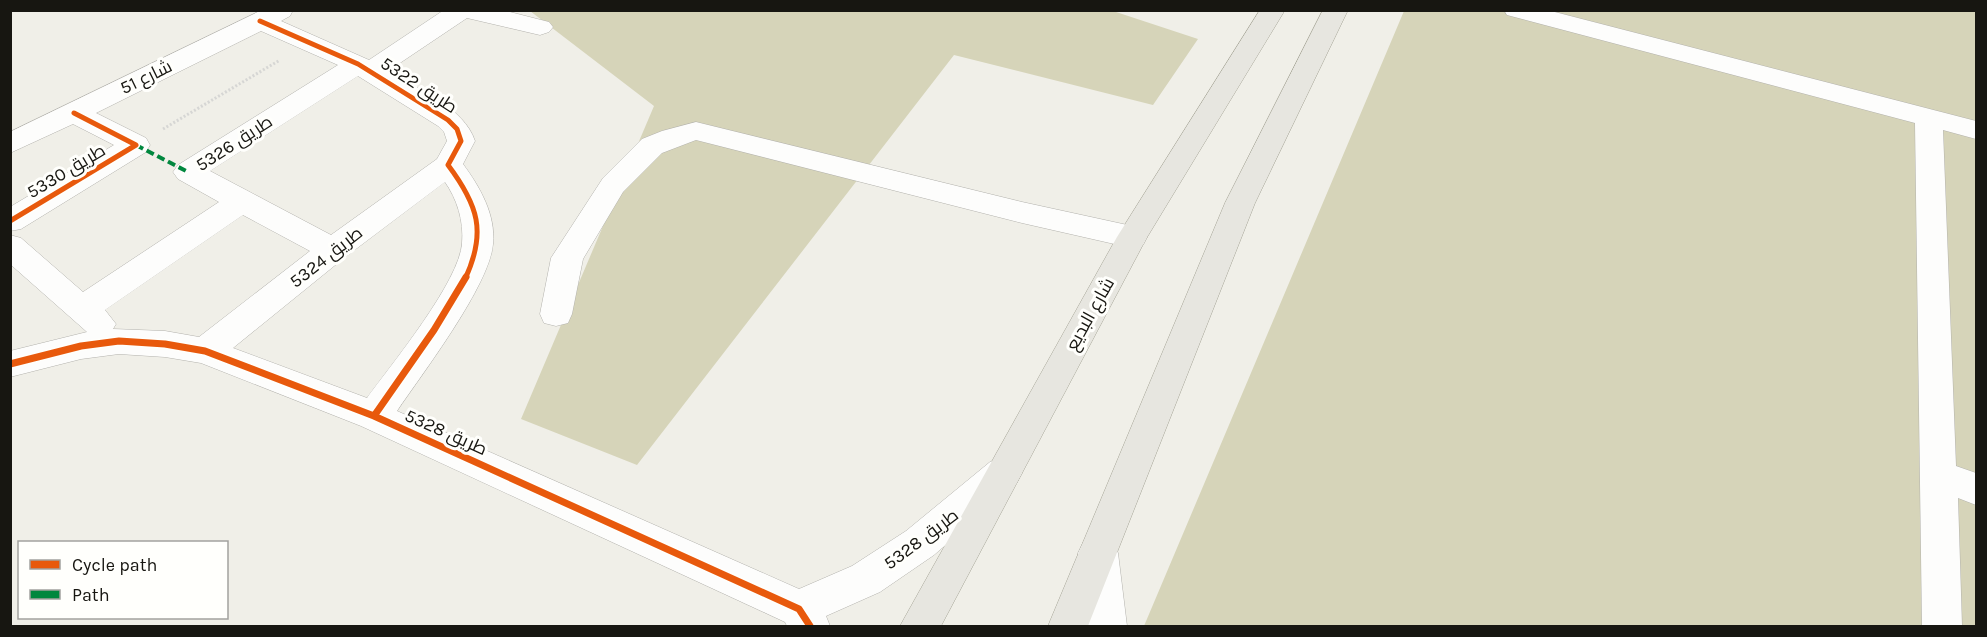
<svg xmlns="http://www.w3.org/2000/svg" width="1987" height="637" viewBox="0 0 1987 637" font-family="Karla,Cairo,sans-serif">
<style>
.forest{fill:#d6d4b9}
.lines{fill:none;stroke-linecap:round;stroke-linejoin:round}
.minor-casing{stroke:#b3b2ad;stroke-width:1}
.major-casing{stroke:#a5a496;stroke-width:1}
.path{stroke:#d6d6d4;stroke-width:3;stroke-dasharray:2 2;stroke-linecap:butt}
.minor{fill:#fdfdfc;fill-rule:evenodd}
.major{fill:#e7e6e0;fill-rule:evenodd}
.quiet{stroke:#00873e;stroke-width:4;stroke-dasharray:8 4;stroke-linecap:butt}
.cycleway-far1-casing{stroke:#fffffc;stroke-width:8}
.cycleway-casing{stroke:#fffffc;stroke-width:10}
.cycleway-far1{stroke:#e8590c;stroke-width:5}
.cycleway{stroke:#e8590c;stroke-width:7}
.labels{text-anchor:middle;dominant-baseline:central;stroke-width:6;stroke-linejoin:round;paint-order:stroke}
.street-label{font-size:18px;fill:#171611;stroke:#fffffc}
</style>
<rect width="100%" height="100%" fill="#f0efe8"/>
<path class="forest" d="M1110 10 1198 39 1153 105 954 55 637 465 521 419 654 106 530 11Z
M1404 11H1976V626H1144Z"/>
<g class="lines">
<g class="minor-casing">
<path id="minor" d="M262 10H293L290 16 281 21 369 60 444 10H502L549 22 553 27 549 32 540 35 467 18 388 71C417 89 464 107 475 141L463 164C480 187 496 215 493 244 490 285 422 374 397 411L799 589 852 566 906 531 990 462 1003 457 1016 462 1022 473 1016 484 934 555 880 592 826 616 830 626H787L785 622 361 426 201 363 165 357 119 354 81 359 10 377V351L87 332 10 264V235L21 238 83 292 219 202 178 179 173 172 178 165 338 65 261 31 96 113 146 138 150 145 146 152 21 229 10 231V207L114 145 73 124 10 153V132ZM358 76 438 126 444 132 447 141 437 159 331 235 210 171ZM445 182C457 199 464 221 462 243 460 281 391 365 367 398L233 348 344 258ZM243 215 310 251 199 337 165 331 113 329 116 324 105 310Z
M1504 10H1547L1976 121V139L1943 130 1956 466 1976 473V505L1958 498 1962 626H1922L1915 123 1507 15Z
M696 122 1022 202 1132 226 1143 229 1147 237 1143 245 1132 248 1022 223 696 140 662 153 623 192 583 259 572 314 568 323 556 326 544 323 540 314 551 258 603 178 642 139 662 131Z
M1098 536 1112 541 1118 553 1127 626H1087L1078 553 1084 541Z"/>
</g>
<g class="major-casing">
<path id="major" d="M1260 10H1285L1146 239 941 626H900L1117 237Z
M1323 10H1348L1255 203 1088 626H1048L1225 203Z"/>
</g>
<path class="path" d="M163 129 280 60"/>
<use href="#minor" class="minor"/>
<use href="#major" class="major"/>
<path class="quiet" d="M136 145 188 172"/>
<g class="cycleway-far1-casing">
<path id="cycleway-far1" d="M260 21 358 64 448 120 457 129 461 141 448 165C478 205 487 232 465 279
M10 221 136 145 74 113"/>
</g>
<g class="cycleway-casing">
<path id="cycleway" d="M10 364 81 346 119 341 165 344 205 351 374 416 799 609 810 626
M374 416 434 330 466 277"/>
</g>
<use href="#cycleway-far1" class="cycleway-far1"/>
<use href="#cycleway" class="cycleway"/>
</g>
<g class="labels">
<g class="street-label">
<text transform="translate(146 77) rotate(-26)">شارع 51</text>
<text transform="translate(419 85) rotate(33)">طريق 5322</text>
<text transform="translate(234 143) rotate(-33)">طريق 5326</text>
<text transform="translate(66 171) rotate(-31)">طريق 5330</text>
<text transform="translate(326 257) rotate(-38)">طريق 5324</text>
<text transform="translate(1090 314) rotate(-61)">شارع البديع</text>
<text transform="translate(446 432) rotate(24)">طريق 5328</text>
<text transform="translate(921 539) rotate(-37)">طريق 5328</text>
</g>
</g>
<rect width="1987" height="637" fill="none" stroke="#171611" stroke-width="24"/>
<rect x="18" y="541" width="210" height="78" fill="#fffffc" stroke="#a2a29e" stroke-width="1.5"/>
<rect x="30" y="560" width="30" height="9" fill="#e8590c" stroke="#a2a29e" stroke-width="1.5"/>
<text x="72" y="571" font-size="18" fill="#171611">Cycle path</text>
<rect x="30" y="590" width="30" height="9" fill="#00873e" stroke="#a2a29e" stroke-width="1.5"/>
<text x="72" y="601" font-size="18" fill="#171611">Path</text>
</svg>
